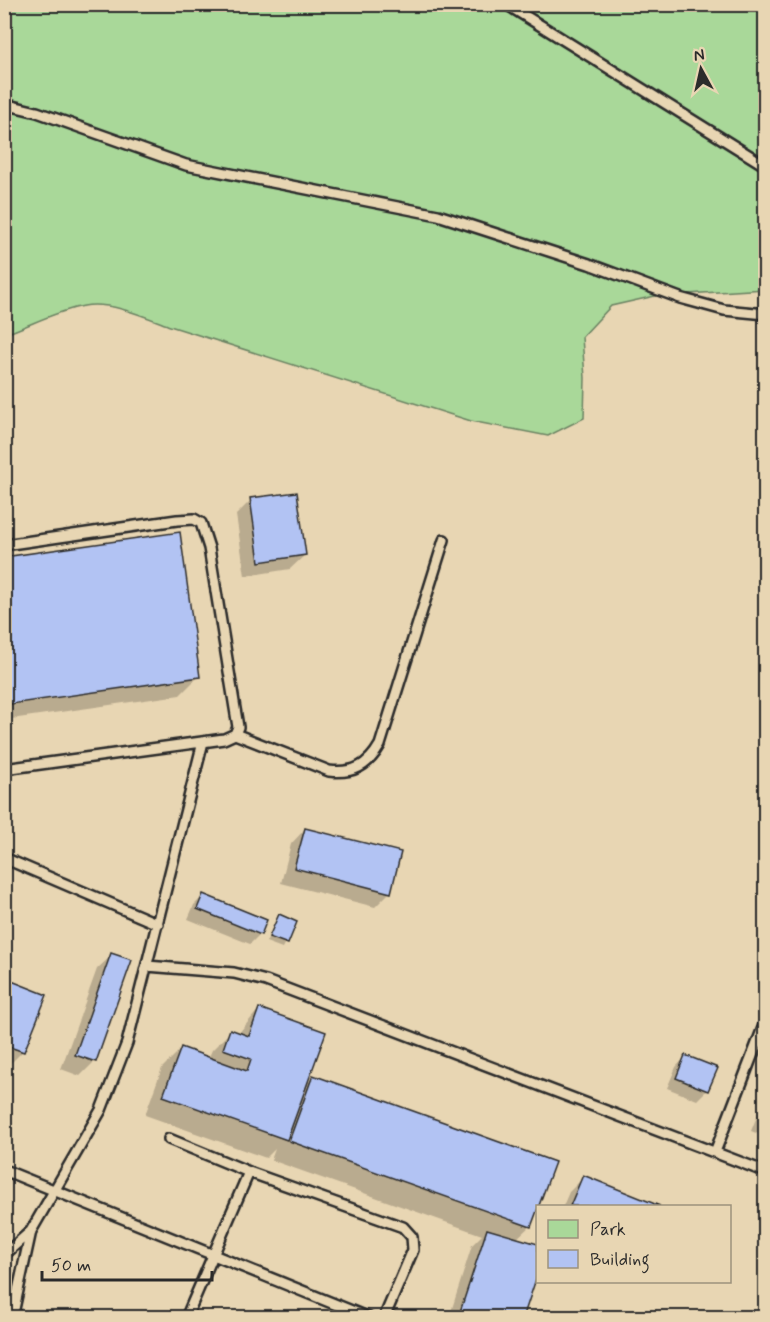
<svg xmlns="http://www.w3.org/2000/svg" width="770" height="1322" viewBox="0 0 770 1322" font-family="Mynerve,sans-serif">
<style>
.green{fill:#a9d899;stroke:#6a8262;stroke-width:1.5}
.shadow{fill:#0003}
.building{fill:#b2c3f3;stroke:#2b2b2b;stroke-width:1.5}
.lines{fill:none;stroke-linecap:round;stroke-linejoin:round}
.lane-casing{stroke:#2b2b2b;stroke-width:14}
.lane{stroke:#e8d6b3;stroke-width:9}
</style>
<rect width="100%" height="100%" fill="#e8d6b3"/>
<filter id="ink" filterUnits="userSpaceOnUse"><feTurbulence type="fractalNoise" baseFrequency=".0167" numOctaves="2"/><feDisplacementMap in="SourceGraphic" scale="12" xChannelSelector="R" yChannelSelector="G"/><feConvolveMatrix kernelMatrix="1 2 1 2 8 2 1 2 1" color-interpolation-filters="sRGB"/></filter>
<g filter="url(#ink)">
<path class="green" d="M4 5H765V289L655 296 611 306 582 337 585 378 584 418 548 436 471 421 170 326C146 317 110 301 84 306 56 311 31 325 5 334Z"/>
<path class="shadow" d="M251 500 305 555 290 569 245 576 236 515Z
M4 559 199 676 180 695 4 720Z
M305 829 390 892 375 907 281 883 291 844Z
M203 896 265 921 259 935 250 944 188 919 194 905Z
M279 916 295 923 282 948 266 942Z
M112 955 95 1061 80 1076 61 1069 97 969Z
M4 979 45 996 22 1052 8 1066 4 1065Z
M259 1009 304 1086 314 1077 530 1226 516 1239 522 1318H449L472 1245 482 1235 271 1160 275 1149 266 1158 145 1115 162 1068 181 1049 208 1059 212 1050 231 1031 238 1034Z
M685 1057 707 1090 697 1100 667 1088 676 1067Z
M766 1094V1137L751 1131Z
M584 1177 656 1206H563L569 1192Z
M231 1314 239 1318H227Z"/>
<path class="building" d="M297 492 306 555 259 562 250 498Z
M180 532 200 677 4 705V557Z
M305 828 401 852 391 893 294 868Z
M203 894 267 920 261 935 197 909Z
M279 914 297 922 288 944 269 937Z
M111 953 132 960 96 1062 75 1055Z
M4 978 47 995 24 1052 4 1045Z
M259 1008 326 1032 287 1140 163 1096 181 1047 247 1071 251 1059 223 1049 230 1029 249 1036Z
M685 1055 718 1068 708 1091 676 1078Z
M313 1075 555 1162 531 1227 289 1141Z
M583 1175 660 1206H570Z
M487 1229 538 1244V1273L523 1318H458Z"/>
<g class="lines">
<g class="lane-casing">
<path id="lane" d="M506 4 766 166
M4 104 37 112 186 165 438 215 589 264 680 298 724 310 766 314
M4 545 177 520 194 519 201 523 209 548 238 727 235 734 224 739 4 769
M235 734 329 771C353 774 368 766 380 745L444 540
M4 858 158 924
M147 966 234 973 266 981 766 1172
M169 1139 249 1172 403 1227 412 1237 413 1250 384 1318
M715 1152 766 1020
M4 1170 369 1318
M4 1255 31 1231
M12 1318 31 1231 101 1110 127 1043 203 742
M186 1318 249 1172"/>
</g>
<use href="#lane" class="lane"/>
</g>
</g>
<rect width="770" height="1322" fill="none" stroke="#e8d6b3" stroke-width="24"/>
<rect x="12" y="12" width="746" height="1298" fill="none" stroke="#2b2b2b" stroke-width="2" filter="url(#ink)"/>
<rect x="536" y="1205" width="195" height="78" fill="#e8d6b3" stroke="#9c927d" stroke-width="1.5"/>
<rect x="548" y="1220" width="30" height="18" fill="#a9d899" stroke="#9c927d" stroke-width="1.5"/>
<text x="590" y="1235" font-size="18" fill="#2b2b2b">Park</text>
<rect x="548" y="1250" width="30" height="18" fill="#b2c3f3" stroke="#9c927d" stroke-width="1.5"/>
<text x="590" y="1265" font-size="18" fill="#2b2b2b">Building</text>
<g transform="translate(701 69) rotate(352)" stroke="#e8d6b3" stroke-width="4.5" paint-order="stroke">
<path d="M0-4.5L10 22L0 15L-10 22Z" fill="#2b2b2b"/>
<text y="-9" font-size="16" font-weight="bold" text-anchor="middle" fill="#2b2b2b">N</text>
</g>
<path d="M42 1271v9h170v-9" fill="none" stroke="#2b2b2b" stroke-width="3"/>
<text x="51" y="1271" font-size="18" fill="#2b2b2b" stroke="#e8d6b3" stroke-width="4.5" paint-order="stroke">50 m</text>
</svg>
